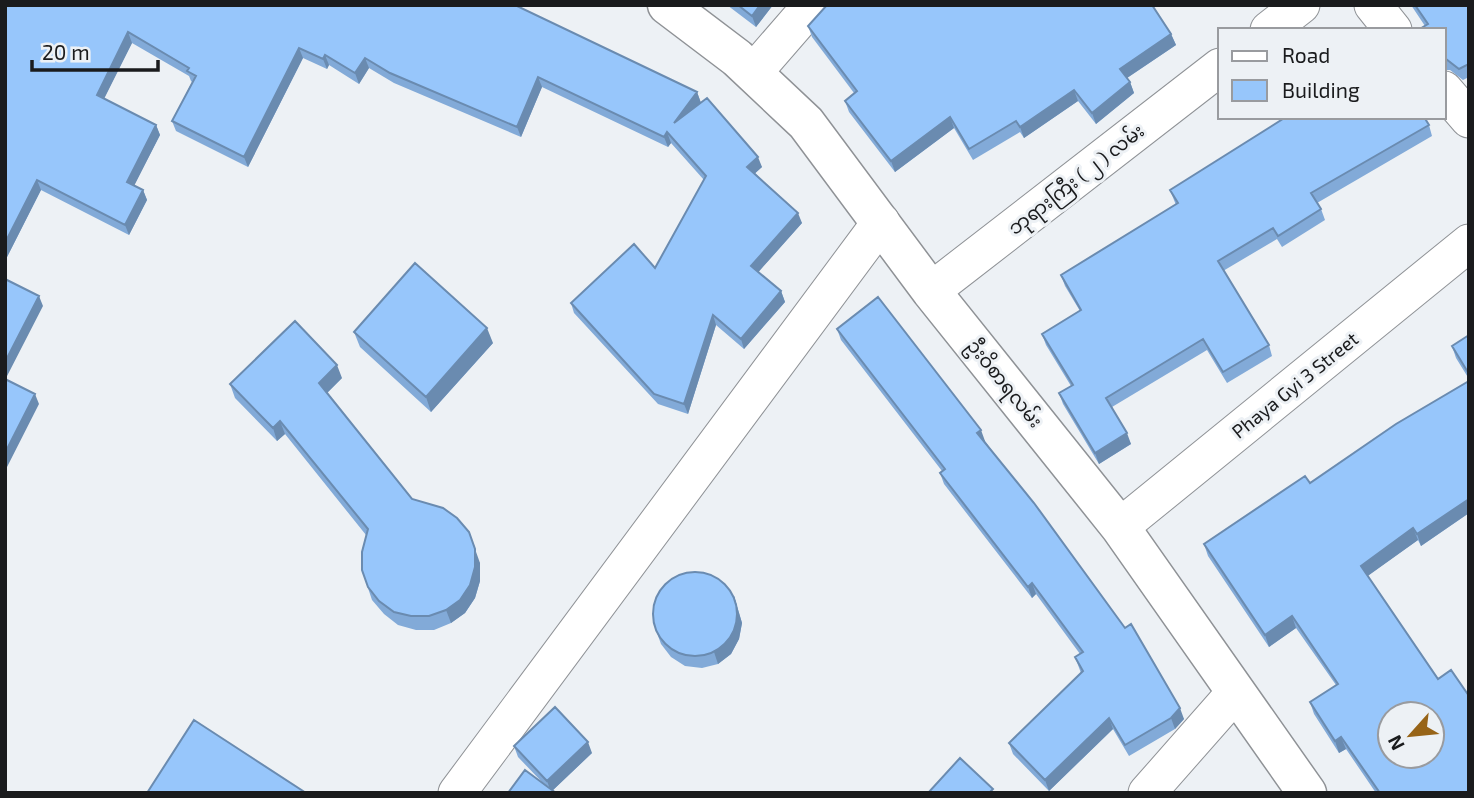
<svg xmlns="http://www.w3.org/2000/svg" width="1474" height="798" font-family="'Exo 2','Noto Sans Myanmar',sans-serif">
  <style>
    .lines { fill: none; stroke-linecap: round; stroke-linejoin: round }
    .minor-casing { stroke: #8f9296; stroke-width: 39 }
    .tertiary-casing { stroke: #8f9296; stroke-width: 41 }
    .minor { stroke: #fff; stroke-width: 37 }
    .tertiary { stroke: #fff; stroke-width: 38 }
    .wall { fill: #82aad8 }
    .shaded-wall { fill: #6a8bb0 }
    .building { fill: #97c6fb; stroke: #6a8bb0; stroke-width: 2; fill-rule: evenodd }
    .labels { text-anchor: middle; stroke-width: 6; stroke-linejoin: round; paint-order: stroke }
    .street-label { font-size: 19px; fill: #1a1b1d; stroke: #edf1f5 }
  </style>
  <rect width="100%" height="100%" fill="#edf1f5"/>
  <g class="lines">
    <!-- minor casing -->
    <g class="minor-casing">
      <path id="minor" d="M1373 5 1393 30
        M1269 30 1301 5
        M753 73 812 5
        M1444 90 1469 119
        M931 291 1220 67
        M1120 527 1469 243
        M457 793 881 222
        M1147 793 1235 693"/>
    </g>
    <!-- tertiary casing -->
    <g class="tertiary-casing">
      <path id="tertiary" d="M667 5 737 58 806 123 931 291 1120 527 1307 793"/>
    </g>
    <!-- minor -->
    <use href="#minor" class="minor"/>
    <!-- tertiary -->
    <use href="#tertiary" class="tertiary"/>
  </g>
  <!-- wall -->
  <path class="wall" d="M5 5 697 92 701 103 762 167 755 173 802 223 758 272 781 291 785 302 744 349 716 325 688 414 658 404 574 313 571 303 655 268 704 180 671 143 668 147 542 87 521 137 394 83 369 68 359 84 329 65 327 69 303 58 248 167 176 131 172 121 192 82 191 81 189 76 132 43 104 98 156 125 160 135 134 185 143 190 147 200 129 235 41 190 5 261Z
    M727 5H773L756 27Z
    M1411 5H1469V77L1463 80 1450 70H1444V30L1425 26Z
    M808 26 1171 34 1176 45 1127 78 1130 82 1134 93 1096 124 1078 101 1024 138 1020 132 973 160 954 128 895 172 849 112 845 101 854 93 812 37Z
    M1429 125 1432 136 1317 203 1321 209 1325 220 1282 247 1277 239 1223 271 1269 345 1272 356 1227 383 1207 350 1112 407 1131 444 1099 464 1063 404 1059 393 1071 386 1046 345 1042 334 1080 311 1065 286 1061 275 1176 205 1170 190Z
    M837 329 985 441 1184 719 1175 729 1129 756 1113 729 1049 791 1013 754 1009 743 1081 673 1075 657 1080 654 1036 594 1032 598 944 484 940 473 942 471 841 340Z
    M354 332 493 343 431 412 360 347Z
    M1469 335V379L1456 358 1452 346Z
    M342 378 327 393 412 499 480 563V581L475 598 465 613 451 623 434 630H416L398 625 384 614 372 600 362 570 366 535 285 434 277 441 235 398 230 384Z
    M1469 381V513L1421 546 1418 540 1367 576 1469 793H1376L1346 749 1339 753 1314 714 1310 702 1336 685 1296 628 1269 647 1208 556 1204 544 1310 483Z
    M734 596 742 623 739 639 731 654 718 664 702 668 685 666 671 657 661 644 657 633Z
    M514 746 592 753 553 790 542 782 518 757Z"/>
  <!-- shaded-wall -->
  <path class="shaded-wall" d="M760 5H773L756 27 752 16Z
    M128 32 132 43 101 105 97 95Z
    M1171 34 1176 45 1124 80 1120 69Z
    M299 48 303 58 248 167 244 157Z
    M325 55 329 65 327 69 323 59Z
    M365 58 369 68 359 84 355 73Z
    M538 77 542 87 521 137 517 127Z
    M1130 82 1134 93 1096 124 1092 113Z
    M1074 90 1078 101 1024 138 1020 127Z
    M697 92 701 103 674 123Z
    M950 117 954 128 895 172 891 161Z
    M156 125 160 135 131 192 127 182Z
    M667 132 671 143 668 147 664 137Z
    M758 157 762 167 751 177 747 167Z
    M37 180 41 190 5 261V243Z
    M143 190 147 200 129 235 125 225Z
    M798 213 802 223 755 276 751 266Z
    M781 291 785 302 744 349 741 339Z
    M39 296 43 306 5 380V362Z
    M713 315 716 325 688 414 684 404Z
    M487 328 493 343 431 412 426 397Z
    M337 365 342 378 324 396 319 383Z
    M35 394 39 404 5 471V453Z
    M280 421 285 434 277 441 273 428Z
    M981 430 985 441 981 444 977 433Z
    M1127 433 1131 444 1099 464 1095 453Z
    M1469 499V513L1421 546 1417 534Z
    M1413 528 1418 540 1365 578 1361 566Z
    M475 549 480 563V581L475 598 465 613 451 623 446 610Z
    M1032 583 1036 594 1032 598 1028 587Z
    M734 596 742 623 739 639 731 654 718 664 714 652Z
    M1292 616 1296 628 1269 647 1265 635Z
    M1180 708 1184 719 1175 729 1171 718Z
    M1109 718 1113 729 1049 791 1045 780Z
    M1341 737 1346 749 1339 753 1335 741Z
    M588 742 592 753 551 792 547 781Z"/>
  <!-- building -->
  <path class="building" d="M5 5H515L697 92 674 123 707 98 758 157 747 167 798 213 751 266 781 291 741 339 713 315 684 404 654 394 571 303 634 244 655 268 706 176 667 132 664 137 538 77 517 127 390 73 365 58 355 73 325 55 323 59 299 48 244 157 172 121 196 76 187 71 189 68 128 32 97 95 156 125 127 182 143 190 125 225 37 180 5 243Z
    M738 5H760L752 16Z
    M827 5H1152L1171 34 1120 69 1130 82 1092 113 1074 90 1020 127 1016 121 969 149 950 117 891 161 845 101 857 91 808 26Z
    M1415 5H1469V64L1459 69 1446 59H1444V30H1418L1428 24Z
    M1286 117H1424L1429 125 1311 193 1321 209 1278 236 1273 228 1218 261 1269 345 1223 372 1203 339 1106 398 1127 433 1095 453 1059 393 1073 385 1042 334 1081 310 1061 275 1178 203 1170 190Z
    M415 263 487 328 426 397 354 332Z
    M5 279 39 296 5 362Z
    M878 297 981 430 977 433 1034 503 1125 628 1131 624 1180 708 1171 718 1125 745 1109 718 1045 780 1009 743 1083 671 1075 657 1083 652 1032 583 1028 587 940 473 945 469 837 329Z
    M295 321 337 365 319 383 412 499 443 508 457 518 469 532 475 549V567L470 585 460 600 446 610 429 616H411L394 612 379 601 368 587 362 570V552L368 529 280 421 273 428 230 384Z
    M1469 335V374L1452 346Z
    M5 379 35 394 5 453Z
    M1469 381V499L1417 534 1413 528 1361 566 1438 679 1451 670 1469 696V793H1380L1341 737 1335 741 1310 702 1338 684 1292 616 1265 635 1204 544 1305 476 1310 483 1396 424ZM1390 714H1432V756H1390Z
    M653 614a42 42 0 1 1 84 0a42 42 0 1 1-84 0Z
    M555 707 588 742 547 781 514 746Z
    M194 720 306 793H147Z
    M960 758 993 789 989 793H928Z
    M525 770 556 793H508Z"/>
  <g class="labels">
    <!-- street labels -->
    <g class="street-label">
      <text transform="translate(1076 179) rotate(-38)" y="7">ဘုရားကြီး ( ၂ ) လမ်း</text>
      <text transform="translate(1005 383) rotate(51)" y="7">ဦးဝိစာရလမ်း</text>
      <text transform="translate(1295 385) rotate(-39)" y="7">Phaya Gyi 3 Street</text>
    </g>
  </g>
  <!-- border -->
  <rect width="1474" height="798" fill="none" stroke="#1a1b1d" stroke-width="14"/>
  <!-- legend -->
  <rect x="1218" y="28" width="228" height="91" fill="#edf1f5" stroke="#999b9f" stroke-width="2"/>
  <rect x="1232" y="51" width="35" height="10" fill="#ffffff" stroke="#999b9f" stroke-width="2"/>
  <text x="1282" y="63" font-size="21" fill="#1a1b1d">Road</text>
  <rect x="1232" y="80" width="35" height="21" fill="#97c6fb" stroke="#999b9f" stroke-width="2"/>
  <text x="1282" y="98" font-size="21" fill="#1a1b1d">Building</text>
  <!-- north arrow -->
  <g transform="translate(1411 735) rotate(243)"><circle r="33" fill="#edf1f5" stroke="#999b9f" stroke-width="2"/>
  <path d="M0-5L12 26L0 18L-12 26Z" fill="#976418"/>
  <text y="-10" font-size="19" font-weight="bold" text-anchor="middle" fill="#1a1b1d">N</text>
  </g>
  <!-- scale -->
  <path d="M32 60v10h126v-10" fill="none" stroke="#1a1b1d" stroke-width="3.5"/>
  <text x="42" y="60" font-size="21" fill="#1a1b1d" stroke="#edf1f5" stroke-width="5" paint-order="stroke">20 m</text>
</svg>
